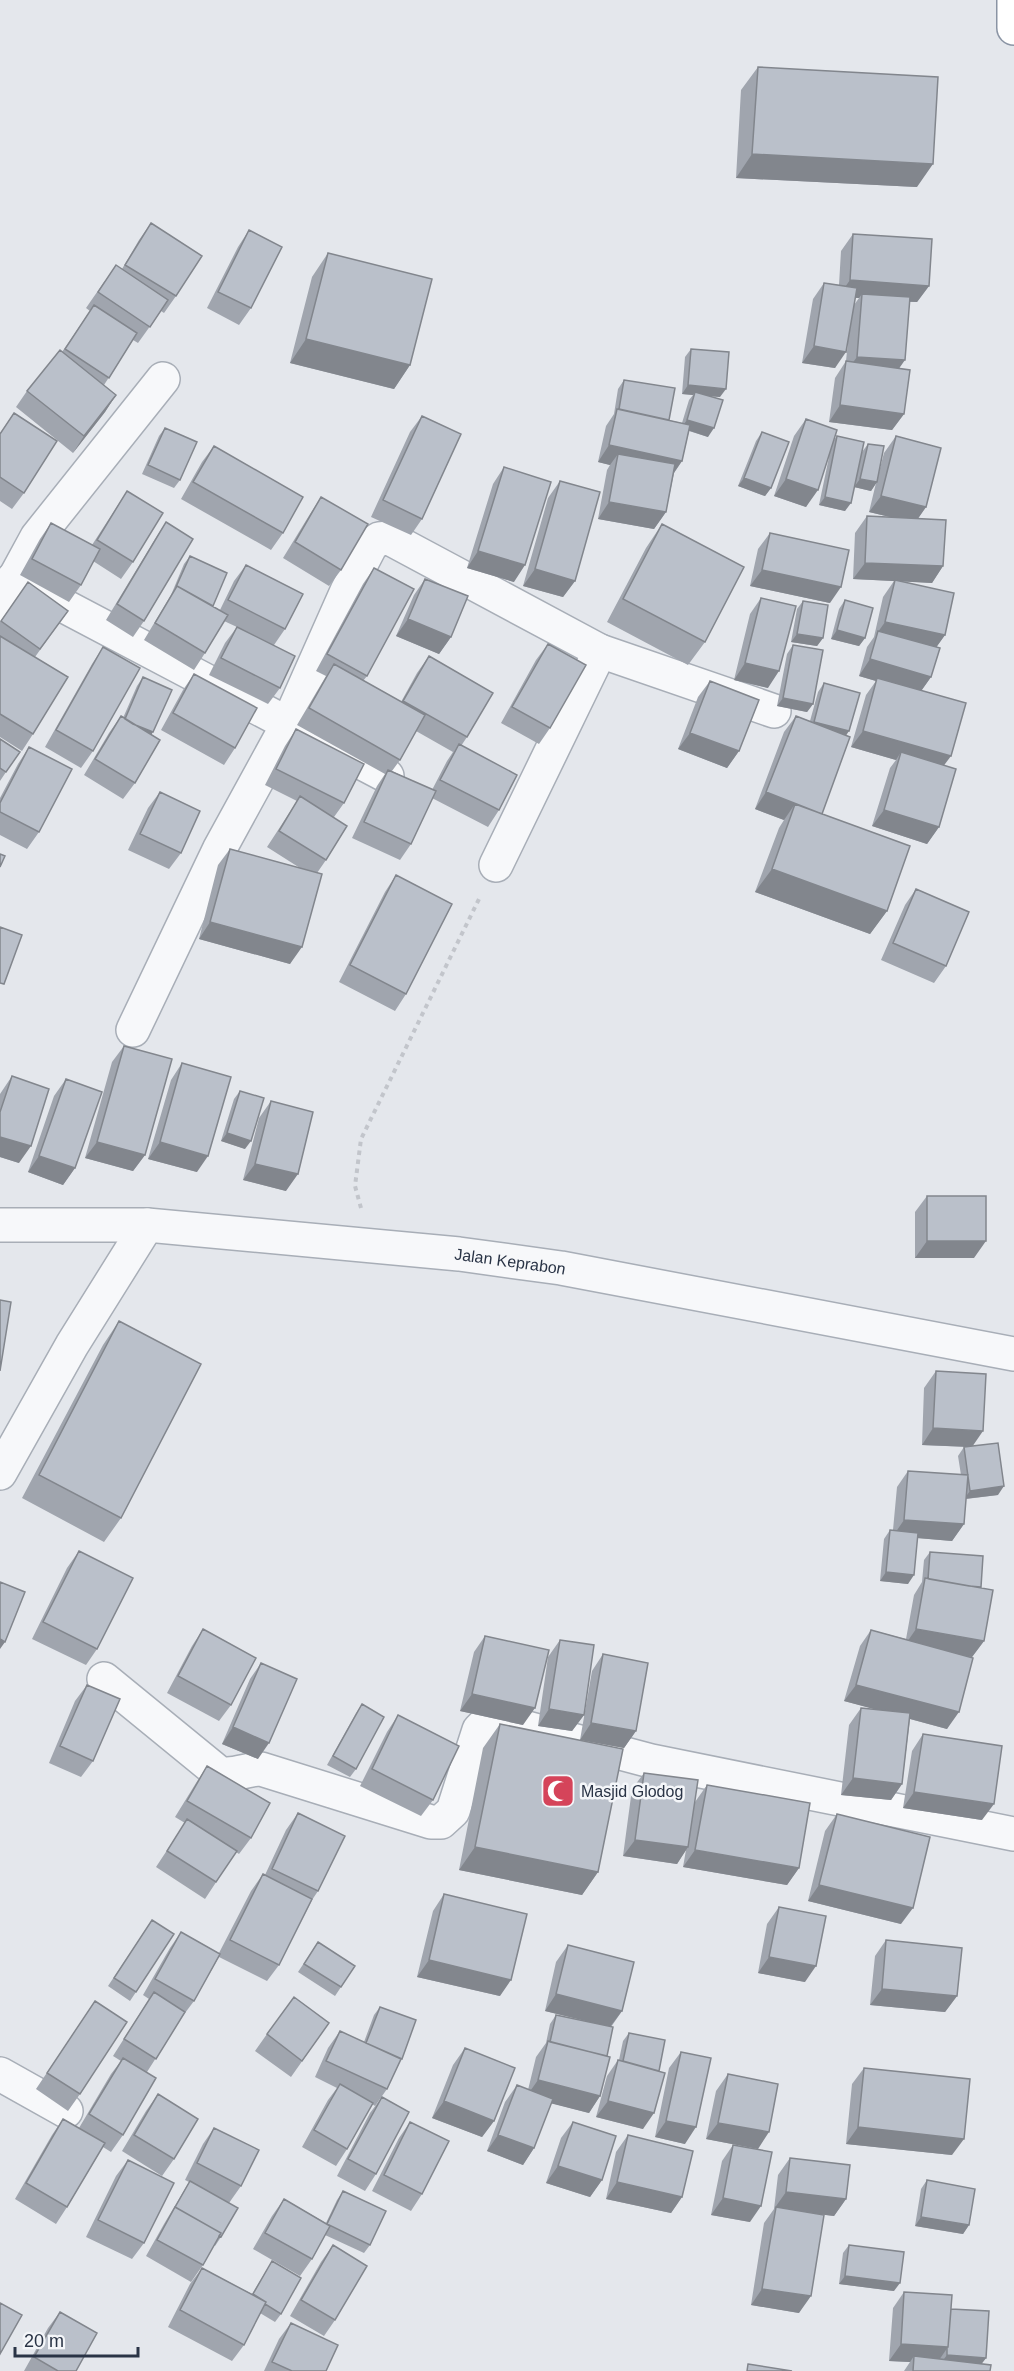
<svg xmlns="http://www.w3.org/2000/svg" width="1014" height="2371" font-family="Helvetica,sans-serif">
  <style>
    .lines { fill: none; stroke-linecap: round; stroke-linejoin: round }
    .minor-casing { stroke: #a8aeb7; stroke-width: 36 }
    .highway-casing { stroke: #8a94a4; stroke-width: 36 }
    .path { stroke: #c2c5cb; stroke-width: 4; stroke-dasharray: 4.5 4.5; stroke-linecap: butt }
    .minor { stroke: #f7f8fa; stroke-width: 33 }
    .highway { stroke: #fff; stroke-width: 33 }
    .wall { fill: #a0a5ae; fill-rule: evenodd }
    .shaded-wall { fill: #82868d }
    .building { fill: #bac0ca; stroke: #82868d; stroke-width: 1.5 }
    .labels { text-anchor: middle; stroke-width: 5; stroke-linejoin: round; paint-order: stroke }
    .street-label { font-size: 16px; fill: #2a3446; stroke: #f4f6f9 }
    .poi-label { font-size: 16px; fill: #2a3446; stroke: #f4f6f9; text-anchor: start }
  </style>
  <rect width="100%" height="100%" fill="#e4e7ec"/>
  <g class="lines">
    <!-- minor casing -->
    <g class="minor-casing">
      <g id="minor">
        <path d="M13 579 387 776"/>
        <path d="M0 605 37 537 163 379"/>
        <path d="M496 865 600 651"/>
        <path d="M133 1030 219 850 288 724 347 591 371 545 379 539 389 538 600 651 774 711"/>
        <path id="s1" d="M0 1225H147L459 1254 561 1268 1014 1354"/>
        <path d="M0 1473 72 1345 147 1225"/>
        <path d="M104 1679 219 1773C233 1777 246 1769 261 1769L431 1822H441L453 1811 479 1730 485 1724 504 1722 651 1761 1014 1834"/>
        <path d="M0 2074 66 2111"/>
      </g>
    </g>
    <!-- highway casing -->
    <g class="highway-casing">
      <path id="highway" d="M1014 0V28"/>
    </g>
    <!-- path -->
    <path class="path" d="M361 1208 355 1186 361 1139 480 897"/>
    <!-- minor -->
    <use href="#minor" class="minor"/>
    <!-- highway -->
    <use href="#highway" class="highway"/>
  </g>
  <!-- wall -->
  <path class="wall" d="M758 67 917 187 736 178 741 90Z
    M151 223 176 296 164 313 161 311 138 343 133 340 104 385 116 395 105 412 73 453 16 407 27 391 62 352 90 311 86 308 104 282 122 269 139 240Z
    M249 230 251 308 239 325 207 308 238 247Z
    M853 234 929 286 917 302H910L899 369 904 414 892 430 829 422 835 378 846 361 848 342 835 368 802 363 813 299 824 283 839 285 841 251ZM855 298H859L854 305Z
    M328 253 410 365 394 389 290 363 312 277Z
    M691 349 720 397 711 396 708 437 689 431 682 461 674 473 666 512 654 529 598 519 607 470 610 465 598 462 606 426 614 414 618 389 624 380 669 420 682 423 689 400 693 395 682 394 685 357Z
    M14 413 24 493 12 509 0 501V433Z
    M422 416V519L411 535 371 517 410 432Z
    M806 419 834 440 837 436 862 452 868 444 878 476 884 453 896 436 926 507 918 518 943 566 932 583 900 581 945 635 936 647 931 677 921 691 944 765 939 827 927 844 872 826 890 768 896 760 851 747 866 695 876 681 859 676 867 647 874 637 883 597 894 581 853 579 855 533 867 516 890 517 869 512 876 483 871 491 854 487 845 511 819 505 829 457 806 507 774 496 794 436Z
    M165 428 180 480 174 488 142 474 159 436Z
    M762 432 771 488 765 496 738 486 756 441Z
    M214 446 283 533 271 550 181 499 202 462Z
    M504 467 514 582 467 568 493 484Z
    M560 481 575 581 563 597 523 586 548 498Z
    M127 491 133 562 121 579 93 561 81 585 69 602 20 575 40 539 51 523 92 545Z
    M321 497 341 570 329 586 283 558 310 514Z
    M166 522 144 621 133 637 106 620 155 539Z
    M662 524 705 642 688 665 607 622 646 548Z
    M770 533 830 603 750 586 758 549Z
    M190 556 213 606 220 610 234 581 246 565 285 629 274 645 280 688 268 704 209 675 225 643 237 627 224 621 205 653 194 670 144 640 171 595 184 564Z
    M374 568 367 676 363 681 401 702 417 673 429 656 467 737 461 746 499 810 488 827 432 798 411 844 400 860 352 838 377 786 385 774 297 725 326 676 316 671 363 584ZM416 731 453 752 447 761 432 790 392 771 400 760Z
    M425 579 451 637 439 654 396 636 414 595Z
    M28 582 68 611 35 657 33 734 22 751 0 737V622Z
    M761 598 768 688 734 680 750 614Z
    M845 600 865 638 859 646 831 639 839 609Z
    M803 601 823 638 817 646 791 642 797 609Z
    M548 644 550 728 539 744 501 723 536 660Z
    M793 645 813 704 807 712 777 706 787 654Z
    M103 647 93 751 81 768 45 747 92 664Z
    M194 674 235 748 224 765 161 730 183 690Z
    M143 677 152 735 135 783 123 799 84 775 109 733 121 716 123 718 137 686Z
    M710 681 739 751 727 768 678 749 698 697Z
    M824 683 846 735 821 814 887 911 870 934 755 892 779 828 784 820 755 809 784 732 796 716 810 721 818 692Z
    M296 729 344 803 334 817 326 860 317 873 290 964 199 939 218 865 230 849 300 868 267 847 297 801 265 785 285 746Z
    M0 739 6 772 0 781Z
    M29 747 39 832 27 849 0 835V798L18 764Z
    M160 792 181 853 169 869 128 850 148 808Z
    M396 875 406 994 395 1011 339 982 385 892Z
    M916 889 946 966 934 983 881 960 905 905Z
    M124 1046 145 1155 133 1171 85 1158 112 1062Z
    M182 1063 197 1172 148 1159 171 1080Z
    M12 1076 19 1163 0 1157V1094Z
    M66 1079 75 1168 63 1185 28 1172 54 1096Z
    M240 1091 245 1149 221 1141 234 1099Z
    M271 1101 286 1191 243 1180 259 1118Z
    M927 1196 974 1258H915V1212Z
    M119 1321 121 1518 104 1542 22 1498 103 1345Z
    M936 1371 972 1446 998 1495 966 1499 964 1524 952 1541 918 1538 908 1584 880 1581 884 1539 890 1530H893L897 1487 908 1471 961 1475 958 1456 964 1447H968L922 1445 924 1388Z
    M79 1551 97 1649 86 1665 32 1639 67 1568Z
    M930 1552 980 1588 984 1641 972 1657 947 1729 910 1719 902 1784 891 1800 841 1795 849 1725 861 1708 879 1710 844 1701 860 1646 871 1630 906 1639 914 1595 922 1582 924 1560Z
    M203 1629 231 1705 219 1721 167 1693 192 1646Z
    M485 1636 523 1725 460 1711 474 1652Z
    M560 1640 584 1715 572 1731 538 1726 548 1657Z
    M603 1654 636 1731 624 1748 580 1740 592 1671Z
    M261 1663 258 1759 222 1744 250 1679Z
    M87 1685 93 1761 81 1777 49 1763 75 1701Z
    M362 1704 356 1769 350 1777 327 1765 356 1713Z
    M398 1715 433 1800 421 1816 360 1786 387 1732Z
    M500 1724 598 1872 582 1895 459 1870 483 1748Z
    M923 1734 982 1820 903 1808 912 1751Z
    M207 1766 251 1838 239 1854 236 1852 205 1899 156 1867 185 1823 175 1817 196 1783Z
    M644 1773 695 1802 707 1785 799 1868 787 1885 683 1867 686 1850 677 1864 623 1856 632 1789Z
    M298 1813 318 1891 312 1900 279 1965 267 1981 219 1957 194 2001 182 2017 147 2072 123 2135 111 2152 103 2147 67 2207 56 2224 15 2199 52 2135 63 2119 79 2128 111 2074 121 2061 113 2056 149 1999 143 1995 170 1948 181 1932 219 1953 251 1891 263 1874 265 1875 286 1830Z
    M837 1814 901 1924 808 1901 825 1831Z
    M444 1894 500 1996 417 1977 433 1911Z
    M779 1907 805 1982 758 1973 767 1924Z
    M152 1920 136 1992 130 2001 108 1986Z
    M886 1940 957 1996 945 2012 870 2005 875 1956Z
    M318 1942 341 1987 335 1996 298 1972Z
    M568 1945 622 2011 611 2027 600 2096 589 2113 551 2103 534 2148 523 2165 487 2151 505 2102 517 2085 528 2090 536 2057 546 2043 550 2024 556 2015 590 2022 545 2011 556 1962Z
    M95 2001 80 2094 68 2111 36 2089Z
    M380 2007 399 2064 387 2089 375 2106 372 2104 347 2149 336 2166 302 2147 328 2100 337 2088 315 2077 328 2048 340 2031 364 2042 374 2015Z
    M329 2023 291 2077 255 2051 267 2034Z
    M629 2033 659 2071 643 2129 596 2117 607 2076 618 2060H619L623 2041Z
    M465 2048 494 2121 482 2137 432 2118 453 2065Z
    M681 2052 685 2144 655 2137 669 2068Z
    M864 2068 952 2155 846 2144 852 2084Z
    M728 2074 758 2149 706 2139 716 2091Z
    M158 2094 174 2159 162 2176 122 2151 146 2111Z
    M382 2097 376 2174 365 2191 337 2176 370 2113Z
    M410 2122 422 2194 411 2211 372 2191 399 2138Z
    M573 2122 602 2180 590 2197 546 2183 561 2138Z
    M214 2128 241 2186 229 2203 216 2196 221 2237 215 2246 214 2245 203 2265 191 2282 146 2256 164 2224 189 2182 185 2180 203 2144Z
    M628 2135 682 2197 671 2213 606 2199 616 2152Z
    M733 2145 750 2222 711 2215 722 2161Z
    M790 2158 846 2199 834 2216 812 2213 799 2313 751 2305 764 2223 774 2209 778 2175Z
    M128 2160 144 2243 132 2259 86 2237 116 2176Z
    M927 2180 969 2225 963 2234 915 2226 921 2189Z
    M343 2191 370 2245 364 2253 325 2235 312 2259 300 2276 253 2249 272 2216 284 2199 326 2223 337 2200Z
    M333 2245 335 2320 324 2336 290 2316 321 2262Z
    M849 2245 894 2291 839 2284 843 2253Z
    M272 2261 281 2314 275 2322 260 2313 244 2345 232 2361 168 2327 190 2284 202 2268 252 2294Z
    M904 2292 951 2309 986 2358 981 2364 990 2371H904L910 2362 889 2361 893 2308Z
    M60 2312 76 2371H24L48 2328Z
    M291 2323 326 2371H264L279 2339Z"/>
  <!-- shaded-wall -->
  <path class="shaded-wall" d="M752 154 933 164 917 187 736 178Z
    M850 280 929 286 917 302 862 299V294L859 298 838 297Z
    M306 339 410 365 394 389 290 363Z
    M814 346 846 352 835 368 802 363Z
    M857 357 905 360 893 377 845 373Z
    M688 385 726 389 720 397 694 395 695 392 693 395 682 394Z
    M116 395 105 412 73 453 84 436Z
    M840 405 904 414 892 430 829 422Z
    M687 420 714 428 708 437 681 428Z
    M609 445 682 461 671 477 618 454 610 465 598 462Z
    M744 478 771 488 765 496 738 486Z
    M786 479 818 490 806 507 774 496Z
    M860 479 877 482 871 491 854 487Z
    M881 496 926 507 915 523 869 512Z
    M825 497 851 503 845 511 819 505Z
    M609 502 666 512 654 529 598 519Z
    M478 551 525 565 514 582 467 568Z
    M865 563 943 566 932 583 853 579Z
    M535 569 575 581 563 597 523 586Z
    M762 570 841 587 830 603 750 586Z
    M408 619 451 637 439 654 396 636Z
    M885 622 945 635 933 652 878 632Z
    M837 630 865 638 859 646 831 639Z
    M797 634 823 638 817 646 791 642Z
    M870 659 931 677 919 694 877 678 876 681 859 676Z
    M745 663 779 671 768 688 734 680Z
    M783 698 813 704 807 712 777 706Z
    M125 720 153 732 147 741Z
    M814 722 849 731 843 740 808 730Z
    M863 731 951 756 939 772 901 752 896 760 851 747Z
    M690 733 739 751 727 768 678 749Z
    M766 792 822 814 795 804 784 820 755 809Z
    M884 810 939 827 927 844 872 826Z
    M772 869 887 911 870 934 755 892Z
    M210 922 302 947 290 964 199 939Z
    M227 1133 251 1141 245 1149 221 1141Z
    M0 1137 31 1146 19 1163 0 1157Z
    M97 1142 145 1155 133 1171 85 1158Z
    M160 1142 208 1156 197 1172 148 1159Z
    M39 1156 75 1168 63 1185 28 1172Z
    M255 1164 298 1174 286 1191 243 1180Z
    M927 1241H986L974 1258H915Z
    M933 1428 983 1431 972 1447 922 1445Z
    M1004 1486 998 1495 964 1499 970 1491Z
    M904 1520 964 1524 952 1541 893 1536Z
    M886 1572 914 1575 908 1584 880 1581Z
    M916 1629 984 1641 972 1657 905 1645Z
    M0 1639 5 1642 0 1649Z
    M856 1685 959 1712 947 1729 844 1701Z
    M472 1694 535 1708 523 1725 460 1711Z
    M549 1709 584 1715 572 1731 538 1726Z
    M591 1723 636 1731 624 1748 580 1740Z
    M233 1727 269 1743 258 1759 222 1744Z
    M853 1778 902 1784 891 1800 841 1795Z
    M914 1792 994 1804 982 1820 903 1808Z
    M635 1840 688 1847 677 1864 623 1856Z
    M475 1847 598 1872 582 1895 459 1870Z
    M695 1850 799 1868 787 1885 683 1867Z
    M819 1885 913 1908 901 1924 808 1901Z
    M769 1957 816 1966 805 1982 758 1973Z
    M429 1960 511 1980 500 1996 417 1977Z
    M882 1989 957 1996 945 2012 870 2005Z
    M556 1994 622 2011 610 2027 545 2011Z
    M538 2080 600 2096 589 2113 526 2097Z
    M444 2101 494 2121 482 2137 432 2118Z
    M608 2101 654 2113 643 2129 596 2117Z
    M666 2121 696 2127 685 2144 655 2137Z
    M718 2123 769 2132 758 2149 706 2139Z
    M858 2127 964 2139 952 2155 846 2144Z
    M498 2135 534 2148 523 2165 487 2151Z
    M558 2166 602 2180 590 2197 546 2183Z
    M617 2182 682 2197 671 2213 606 2199Z
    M786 2192 846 2199 834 2216 775 2209 776 2207 774 2209Z
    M723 2198 761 2206 750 2222 711 2215Z
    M921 2217 969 2225 963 2234 915 2226Z
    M845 2276 900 2283 894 2291 839 2284Z
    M762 2289 811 2296 799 2313 751 2305Z
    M901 2344 948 2347 937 2363 914 2356 910 2362 889 2361Z
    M947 2355 986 2358 980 2366 941 2363Z"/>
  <!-- building -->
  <path class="building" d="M758 67 938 77 933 164 752 154Z
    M151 223 202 256 176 296 125 265Z
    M249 230 282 247 251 308 218 292Z
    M853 234 932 239 929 286 850 280Z
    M328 253 432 279 410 365 306 339Z
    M116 265 168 300 150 327 98 292Z
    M824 283 857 288 846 352 814 346Z
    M862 294 910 297 905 360 857 357Z
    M94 305 137 333 109 378 65 349Z
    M691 349 729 352 726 389 688 385Z
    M60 350 116 395 84 436 27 391Z
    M846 361 910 370 904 414 840 405Z
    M624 380 675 388 669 420 619 409Z
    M695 392 723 400 714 428 687 420Z
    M617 409 690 425 682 461 609 445Z
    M14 413 57 441 24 493 0 477V434Z
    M422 416 461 434 422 519 383 500Z
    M806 419 837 430 818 490 786 479Z
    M165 428 197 442 180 480 148 465Z
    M762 432 789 442 771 488 744 478Z
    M837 436 864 442 851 503 825 497Z
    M896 436 941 448 926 507 881 496Z
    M868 444 884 446 877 482 860 479Z
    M214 446 303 497 283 533 193 482Z
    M618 454 675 464 666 512 609 502Z
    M504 467 551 482 525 565 478 551Z
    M560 481 600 492 575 581 535 569Z
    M127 491 163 513 133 562 97 540Z
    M321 497 368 524 341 570 295 542Z
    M867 516 946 520 943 566 865 563Z
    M166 522 193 539 144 621 117 604Z
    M51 523 100 549 81 585 32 559Z
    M662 524 744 567 705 642 623 599Z
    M770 533 849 550 841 587 762 570Z
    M190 556 227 573 213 606 177 586 176 587Z
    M246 565 303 594 285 629 228 600Z
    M374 568 414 589 367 676 327 654Z
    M425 579 468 596 451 637 408 619Z
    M895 580 954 593 945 635 885 622Z
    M28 582 68 611 40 649 1 621Z
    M177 586 228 615 205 653 155 623Z
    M761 598 796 606 779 671 745 663Z
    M845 600 873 608 865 638 837 630Z
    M803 601 828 605 823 638 797 634Z
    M237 627 295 656 280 688 221 658Z
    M878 631 940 648 931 677 870 659Z
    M0 636 68 677 33 734 0 714Z
    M548 644 586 665 550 728 512 707Z
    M793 645 823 650 813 704 783 698Z
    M103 647 140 668 93 751 56 730Z
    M429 656 493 693 467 737 403 701Z
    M334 664 425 715 400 760 309 708Z
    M194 674 257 708 235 748 173 713Z
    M143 677 172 690 153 732 133 724 125 719Z
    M877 678 966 703 951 756 863 731Z
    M710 681 759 700 739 751 690 733Z
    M824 683 860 693 849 731 814 722Z
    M121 716 160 740 135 783 95 759Z
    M796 716 850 737 822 814 766 792Z
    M296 729 364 764 344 803 276 769Z
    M0 739 20 752 6 772 0 768Z
    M459 744 517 775 499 810 440 780Z
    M29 747 72 769 39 832 0 812V803Z
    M901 752 956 769 939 827 884 810Z
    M388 770 436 791 411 844 364 822Z
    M160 792 200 811 181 853 140 834Z
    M300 796 347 826 326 860 279 831Z
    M795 804 910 846 887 911 772 869Z
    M230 849 322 874 302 947 210 922Z
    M0 854 5 856 0 867Z
    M396 875 452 904 406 994 350 965Z
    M916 889 969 912 946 966 893 943Z
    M0 927 22 935 4 984 0 983Z
    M124 1046 172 1059 145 1155 97 1142Z
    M182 1063 231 1077 208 1156 160 1142Z
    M12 1076 49 1089 31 1146 0 1137V1112Z
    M66 1079 102 1092 75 1168 39 1156Z
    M240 1091 264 1098 251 1141 227 1133Z
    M271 1101 313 1112 298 1174 255 1164Z
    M927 1196H986V1241H927Z
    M0 1300 11 1302 0 1371Z
    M119 1321 201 1364 121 1518 39 1475Z
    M936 1371 986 1374 983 1431 933 1428Z
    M998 1443 1004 1486 970 1491 964 1447Z
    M908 1471 968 1475 964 1524 904 1520Z
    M890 1530 918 1533 914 1575 886 1572Z
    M79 1551 133 1578 97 1649 43 1622Z
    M930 1552 983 1556 981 1587 969 1586 928 1579Z
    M925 1578 993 1590 984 1641 916 1629Z
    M0 1582 25 1592 5 1642 0 1639Z
    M203 1629 256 1658 231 1705 178 1676Z
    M871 1630 973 1658 959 1712 856 1685Z
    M485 1636 549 1650 535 1708 472 1694Z
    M560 1640 594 1645 584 1715 549 1709Z
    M603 1654 648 1663 636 1731 591 1723Z
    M261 1663 297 1679 269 1743 233 1727Z
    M87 1685 120 1699 93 1761 60 1746Z
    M362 1704 384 1717 356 1769 333 1756Z
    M861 1708 910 1713 902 1784 853 1778Z
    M398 1715 459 1746 433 1800 372 1769Z
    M500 1724 623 1749 598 1872 475 1847Z
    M923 1734 1002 1746 994 1804 914 1792Z
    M207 1766 270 1803 251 1838 187 1801Z
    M644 1773 698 1780 688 1847 635 1840Z
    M707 1785 810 1803 799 1868 695 1850Z
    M298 1813 345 1836 318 1891 272 1869Z
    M837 1814 930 1837 913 1908 819 1885Z
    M187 1819 237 1851 216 1882 167 1851Z
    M263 1874 312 1899 279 1965 230 1940Z
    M444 1894 527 1914 511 1980 429 1960Z
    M779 1907 826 1916 816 1966 769 1957Z
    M152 1920 174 1934 136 1992 114 1978Z
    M181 1932 220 1954 194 2001 155 1979Z
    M886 1940 962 1948 957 1996 882 1989Z
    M318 1942 355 1966 341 1987 304 1964Z
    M568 1945 634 1962 622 2011 556 1994Z
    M154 1992 185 2012 156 2059 124 2039Z
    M294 1997 329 2023 302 2061 267 2034Z
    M95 2001 127 2022 80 2094 47 2073Z
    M380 2007 416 2020 402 2059 366 2043Z
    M556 2015 613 2027 607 2056 550 2042Z
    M340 2031 401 2059 387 2089 326 2061Z
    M629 2033 665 2040 659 2071 623 2061Z
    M548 2041 610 2057 600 2096 538 2080Z
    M465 2048 515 2068 494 2121 444 2101Z
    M681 2052 711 2058 696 2127 666 2121Z
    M123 2058 156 2078 123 2135 89 2114Z
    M618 2060 665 2073 654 2113 608 2101Z
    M864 2068 970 2079 964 2139 858 2127Z
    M728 2074 778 2084 769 2132 718 2123Z
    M340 2084 373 2103 347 2149 314 2130Z
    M517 2085 553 2099 534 2148 498 2135Z
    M158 2094 198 2119 174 2159 134 2135Z
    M382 2097 409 2112 376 2174 348 2159Z
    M63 2119 105 2143 67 2207 26 2183Z
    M410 2122 449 2141 422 2194 384 2175Z
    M573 2122 616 2136 602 2180 558 2166Z
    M214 2128 259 2150 241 2186 197 2163Z
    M628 2135 693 2151 682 2197 617 2182Z
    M733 2145 772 2152 761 2206 723 2198Z
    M790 2158 850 2165 846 2199 786 2192Z
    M128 2160 174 2183 144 2243 98 2220Z
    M927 2180 975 2189 969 2225 921 2217Z
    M190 2181 238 2208 221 2237 219 2236 221 2233 175 2207 174 2209Z
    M343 2191 386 2211 370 2245 327 2224Z
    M284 2199 330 2226 312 2259 265 2233Z
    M175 2207 221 2233 203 2265 157 2240Z
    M776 2207 824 2215 811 2296 762 2289Z
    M333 2245 367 2266 335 2320 301 2300Z
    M849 2245 904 2252 900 2283 845 2276Z
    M272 2261 301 2278 281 2314 265 2304 266 2302 253 2294Z
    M202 2268 266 2302 244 2345 180 2310Z
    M904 2292 952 2295 948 2347 901 2344Z
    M0 2303 22 2315 0 2354Z
    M951 2309 989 2311 986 2358 947 2355V2348L948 2347Z
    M60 2312 97 2333 76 2371H58L34 2357Z
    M291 2323 338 2345 326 2371H292L272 2362Z
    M914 2356 991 2365 990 2371H913Z
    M748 2364 792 2371H747Z"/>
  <!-- icons -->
  <defs>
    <g id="mosque-square" transform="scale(1.725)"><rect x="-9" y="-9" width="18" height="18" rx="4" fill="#d5445a" stroke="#f4f6f9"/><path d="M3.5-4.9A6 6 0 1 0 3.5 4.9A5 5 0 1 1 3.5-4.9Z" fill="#fff"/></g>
  </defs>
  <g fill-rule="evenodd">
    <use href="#mosque-square" x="558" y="1791"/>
  </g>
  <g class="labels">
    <!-- street labels -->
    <g class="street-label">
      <text dy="6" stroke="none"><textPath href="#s1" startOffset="512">Jalan Keprabon</textPath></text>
    </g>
    <!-- poi labels -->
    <g class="poi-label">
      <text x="581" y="1797">Masjid Glodog</text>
    </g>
  </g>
  <!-- scale -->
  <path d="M15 2347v9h123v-9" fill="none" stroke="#2a3446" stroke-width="3"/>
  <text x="24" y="2347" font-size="18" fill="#2a3446" stroke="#f4f6f9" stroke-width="4.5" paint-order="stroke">20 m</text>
</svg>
